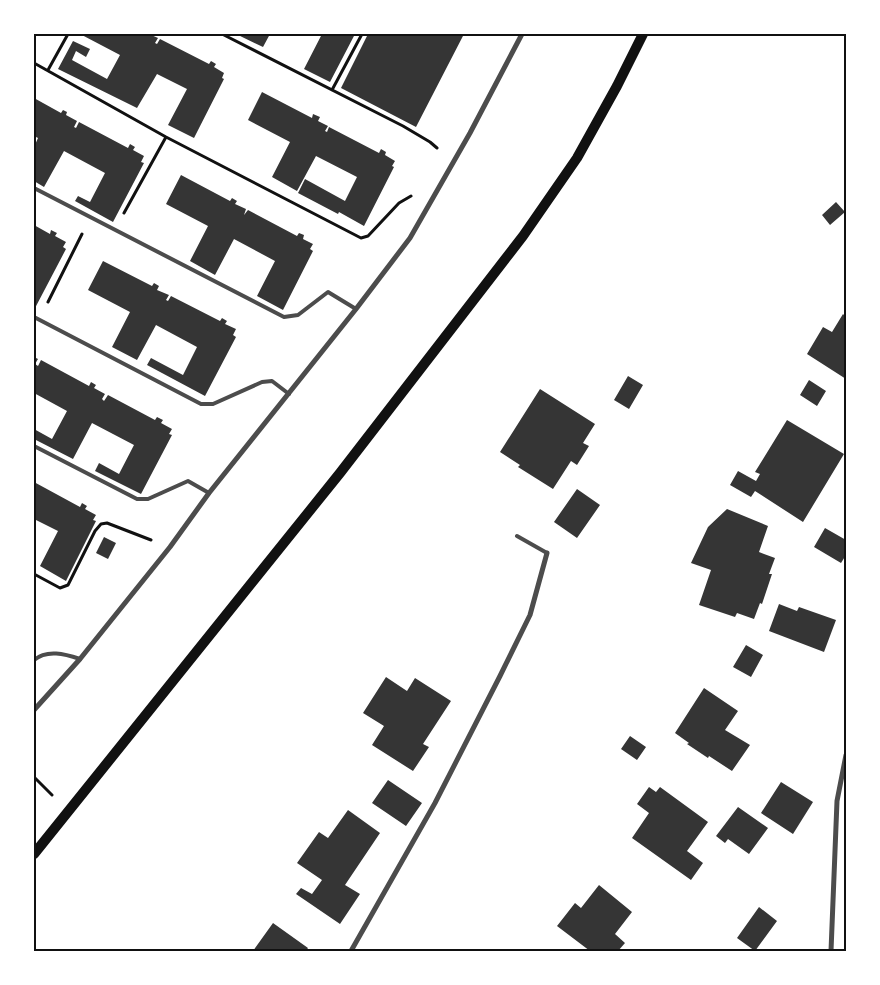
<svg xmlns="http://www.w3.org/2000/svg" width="880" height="985" font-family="Montserrat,sans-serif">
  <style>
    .building { fill: #353535 }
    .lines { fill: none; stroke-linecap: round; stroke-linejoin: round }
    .path { stroke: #111; stroke-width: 3 }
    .service { stroke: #4c4c4c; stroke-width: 4 }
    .minor { stroke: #4c4c4c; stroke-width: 5 }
    .secondary { stroke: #111; stroke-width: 10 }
    .neatline { fill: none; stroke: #111; stroke-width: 2 }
  </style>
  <rect width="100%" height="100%" fill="#fff"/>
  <!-- building -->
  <path class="building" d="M80 34H149L158 38 155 43 157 44 160 39 209 64 211 61 216 64 214 67 224 73 222 78 224 79 194 138 168 125 187 89 157 74 137 108 58 69 73 41 90 49 86 57 76 51 72 60 107 79 120 55Z
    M236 34H270L263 47Z
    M322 34H355L330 82 304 69Z
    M368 34H464L416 127 341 88Z
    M262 92 312 118 313 114 320 117 318 121 328 126 325 131 327 132 329 127 379 153 381 149 386 152 385 155 395 161 392 166 394 167 364 226 339 212 338 214 298 193 305 179 345 201 357 177 316 156 297 191 272 177 290 142 248 120Z
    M34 98 61 113 63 110 67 112 66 115 77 121 74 127 76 128 79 122 128 148 130 144 135 147 133 150 144 156 141 162 144 163 113 222 75 201 78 196 90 202 105 173 64 151 44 187 34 181V147L38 138 34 136Z
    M181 175 230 201 232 198 237 201 235 204 246 209 244 215 248 210 297 236 299 233 304 235 303 239 313 244 310 249 313 251 283 310 257 296 275 261 234 239 215 275 190 261 208 226 166 204Z
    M836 202 845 212 830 225 822 215Z
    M34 225 50 234 51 230 57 233 55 236 66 242 63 247 66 249 34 310Z
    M103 261 152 286 154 283 159 286 157 290 169 295 166 300 168 301 171 296 220 321 222 318 227 321 225 324 236 329 233 335 236 337 205 396 147 365 151 358 183 375 197 347 156 325 137 360 112 347 130 312 88 290Z
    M843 314 846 317V379L807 354 823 327 832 332Z
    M34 357 38 359 35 364 38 366 41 360 89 386 91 382 96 385 94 388 105 394 102 399 104 401 108 395 155 420 157 417 163 420 161 423 172 429 169 434 172 435 141 494 95 471 99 463 119 474 134 445 92 423 73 459 34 439V429L52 439 67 411 34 393Z
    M628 376 643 385 629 409 614 400Z
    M809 380 826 391 817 406 800 395Z
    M540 389 595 424 583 443 589 446 577 465 571 461 553 489 518 467 520 465 500 452Z
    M787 420 844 454 803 522 755 491 751 497 730 485 738 471 756 481 760 474 755 472Z
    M34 482 80 507 82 503 87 506 85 509 96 515 93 520 96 521 66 581 40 566 58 531 34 519Z
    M577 489 600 505 577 538 554 522Z
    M727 509 768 526 759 552 775 558 769 574H772L762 604 760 603 754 619 737 613 735 617 699 605 711 570 691 563 708 527Z
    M825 528 846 540V555L841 563 814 547Z
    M104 537 116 543 108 559 96 553Z
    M779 604 797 611 799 607 836 620 824 652 769 631Z
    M746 645 763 655 751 677 733 667Z
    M386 677 407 691 415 678 451 701 423 744 429 747 413 771 372 745 384 726 363 713Z
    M704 688 738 711 725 730 750 745 732 771 709 756 708 758 687 744 689 743 675 733Z
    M630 736 646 747 637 760 621 749Z
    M388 780 422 803 406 826 372 803Z
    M781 782 813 802 793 834 761 813Z
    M649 787 656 792 660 787 708 822 687 851 703 863 691 880 632 838 649 813 637 804Z
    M738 807 768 828 749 854 728 839 725 843 716 836Z
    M348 810 380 833 345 885 360 894 340 924 296 894 301 888 312 894 322 880 297 863 319 832 328 838Z
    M599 885 632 912 615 934 625 943 618 951H590L557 926 575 903 581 908Z
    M759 907 777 921 755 951 737 938Z
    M273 923 308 948 306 951H253Z"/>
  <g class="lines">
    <!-- path -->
    <path class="path" d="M222 34 403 126 430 142 437 148
      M34 63 166 137 361 238 368 236 399 203 411 196
      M48 70 68 34
      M332 90 362 34
      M124 213 166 137
      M48 302 82 234
      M34 574 60 588 68 585 95 531 101 524 107 523 151 540
      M34 777 52 795"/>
    <!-- service -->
    <path class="service" d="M34 188 284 317 298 315 328 292 356 309
      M34 317 201 404H213L262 382 272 381 289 394
      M34 446 137 499H148L188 481 209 493
      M517 536 547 553
      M34 660C47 649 65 654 80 659"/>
    <!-- minor -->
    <path class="minor" d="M34 710 80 659 170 547 209 493 356 309 410 238 470 133 522 34
      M351 951 435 803 500 676 530 615 547 553
      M831 951 837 801 846 755"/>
    <!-- secondary -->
    <path class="secondary" d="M34 854 340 473 523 236 577 158 617 86 643 34"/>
  </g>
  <!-- border -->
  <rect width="880" height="985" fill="none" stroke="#ffffff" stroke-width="70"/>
  <rect x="35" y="35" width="810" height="915" class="neatline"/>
</svg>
